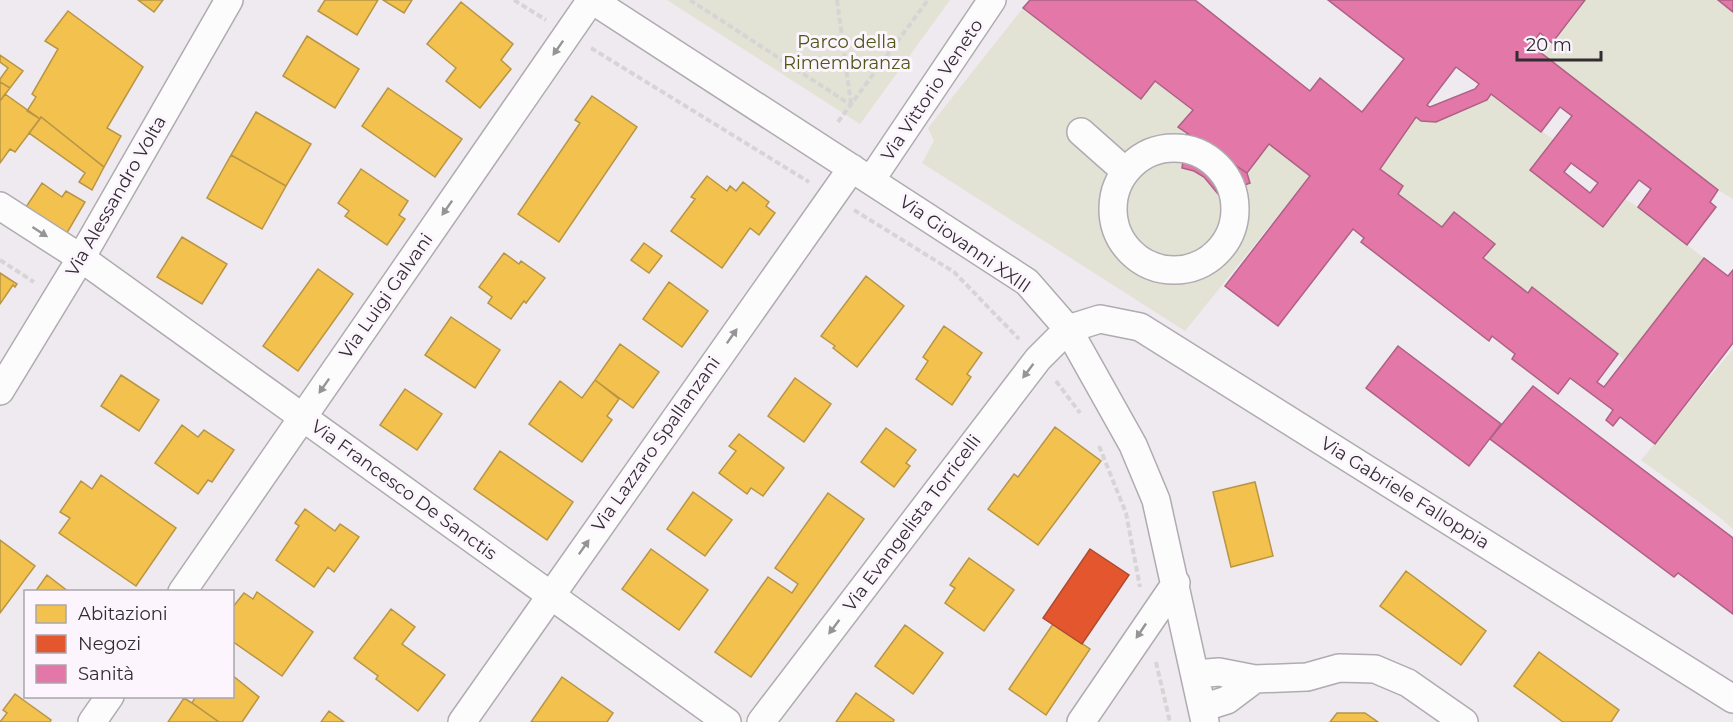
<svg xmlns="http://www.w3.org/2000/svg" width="1733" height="722" font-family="Montserrat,sans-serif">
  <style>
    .green { fill: #e2e2d5 }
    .homes { fill: #f2c14e; stroke: #b89545; stroke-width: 1.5 }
    .shops { fill: #e4572e; stroke: #ae4a2f; stroke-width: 1.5 }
    .health { fill: #e377a8; stroke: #ae6184; stroke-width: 1.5; fill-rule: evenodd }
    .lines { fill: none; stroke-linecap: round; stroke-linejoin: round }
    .minor-casing { stroke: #b0abb0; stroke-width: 30 }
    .path { stroke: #d6d5d6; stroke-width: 4; stroke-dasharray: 6 3; stroke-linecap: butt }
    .minor { stroke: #fdfcfd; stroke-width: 27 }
    .oneway { fill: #979497 }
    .labels { text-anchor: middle; stroke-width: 6; stroke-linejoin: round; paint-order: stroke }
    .park-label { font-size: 18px; fill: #505616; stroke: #fdf5fe }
    .street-label { font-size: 18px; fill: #312d31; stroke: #fdf5fe }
  </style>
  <rect width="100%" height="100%" fill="#efeaef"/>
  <!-- green -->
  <path class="green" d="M667 0H950L860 124Z
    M1585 0H1718L1733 12V199L1718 190 1543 55Z
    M1023 8 1141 99 1155 81 1193 110 1179 128 1247 172 1269 144 1310 176 1185 331 922 163 934 141 928 128Z
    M1491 94 1554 140 1531 171 1603 226 1625 199 1638 207 1704 258 1625 361 1618 354 1532 288 1528 293 1398 194 1403 186 1380 169 1416 117 1436 122 1487 100Z
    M1733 349V529L1718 516 1641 460Z"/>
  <!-- homes -->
  <path class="homes" d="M138 0H163L154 12Z
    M325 0H378L357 35 318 11Z
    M383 0H412L404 13Z
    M461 2 513 44 501 60 511 69 480 108 446 81 456 68 427 44Z
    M68 11 143 67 107 128 121 136 104 167 41 117 40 119 27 111 36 97 32 94 58 49 45 41Z
    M307 36 359 69 335 108 283 76Z
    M0 55 23 71 10 88 0 82V79L8 68 0 62Z
    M0 82 10 88 0 101Z
    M388 88 462 139 435 177 362 126Z
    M5 94 40 119 15 152 10 149 0 163V101Z
    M592 96 637 127 559 242 518 214 580 123 575 120Z
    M256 112 311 144 286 186 231 155Z
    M41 117 104 167 92 190 79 182 85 173 29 133Z
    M231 155 286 186 262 229 207 198Z
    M361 169 408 201 399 215 405 219 387 245 345 216 349 211 338 203Z
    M707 176 727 191 730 186 736 191 743 182 769 202 766 206 775 213 759 235 750 228 722 268 671 231 695 199 691 197Z
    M42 183 62 197 66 191 85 202 64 238 24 210Z
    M182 237 227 264 202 304 157 277Z
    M644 243 662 256 649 273 631 260Z
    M504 253 519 264 521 261 545 278 526 303 524 301 511 319 488 303 492 297 479 287Z
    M318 269 353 294 298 371 263 346Z
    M0 273 17 284 15 287 13 285 0 304Z
    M866 276 904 306 857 367 833 348 835 346 821 336Z
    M669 282 708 311 682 347 643 319Z
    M451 317 500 350 475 388 425 355Z
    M944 326 982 353 967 374 971 377 952 405 916 379 928 361 923 357Z
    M620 344 659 372 633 408 595 380Z
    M121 375 159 400 139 431 101 406Z
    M795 378 831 404 804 442 768 416Z
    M595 380 619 399 607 416 612 420 582 462 529 424 560 381 582 398Z
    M405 389 442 414 417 450 380 425Z
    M182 425 198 437 204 430 234 450 212 482 208 480 198 494 155 463Z
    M1055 427 1101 461 1038 545 988 509 1014 474 1018 477Z
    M886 428 916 450 906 463 910 466 894 487 861 462Z
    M739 434 784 468 763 496 751 488 747 494 719 473 736 451 729 446Z
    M500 451 573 502 547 540 474 489Z
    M101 475 176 528 136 586 59 533 70 518 60 512 81 481 92 489Z
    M1255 482 1273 556 1231 567 1213 492Z
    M693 492 732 520 705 556 667 529Z
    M828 493 864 519 751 677 715 652 768 577 792 593 798 584 775 568Z
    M305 509 335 531 340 524 359 537 334 572 328 567 314 587 276 560 299 526 295 523Z
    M0 540 35 566 0 613Z
    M651 549 708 590 679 630 622 589Z
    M969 558 1014 590 984 631 945 603 955 588 950 585Z
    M1406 571 1486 631 1461 665 1380 606Z
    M47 575 69 592H35Z
    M257 592 313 632 282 676 232 641V608L244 593 253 599Z
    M391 609 415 627 402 644 445 675 418 711 376 679 378 676 354 658Z
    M1053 624 1090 649 1046 715 1009 689Z
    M905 625 943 653 913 694 875 666Z
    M1539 652 1619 710 1611 722H1563L1514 686Z
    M232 675 259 697 242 722H219L192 703 196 696H232Z
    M562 677 613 713 607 722H531Z
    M856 693 894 720 893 722H836Z
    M15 694 51 720 50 722H0L7 713 3 710Z
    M184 698 192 703 219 722H168Z
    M329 711 344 722H321Z
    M1337 713H1365L1378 722H1330Z"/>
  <!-- shops -->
  <path class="shops" d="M1090 549 1129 575 1082 644 1043 618Z"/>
  <!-- health -->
  <path class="health" d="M1030 0H1195L1310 91 1320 78 1362 112 1404 59 1328 0H1585L1552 43 1540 33 1531 45 1718 190 1710 202 1716 207 1687 245 1638 207 1651 189 1639 180 1603 227 1530 170 1572 116 1560 107 1541 132 1491 94 1487 100 1436 122 1421 121 1416 117 1380 169 1403 186 1398 194 1442 227 1454 212 1495 244 1483 258 1528 293 1532 287 1618 354 1597 382 1604 387 1704 258 1728 276 1733 270V343L1655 444 1620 417 1613 426 1606 420 1613 410 1570 378 1558 394 1512 359 1515 354 1492 336 1489 341 1361 242 1364 238 1353 229 1278 326 1225 286 1310 176 1269 144 1247 173 1178 127 1193 110 1155 81 1141 99 1023 8ZM1456 67 1479 84 1475 89 1430 107 1427 105ZM1571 163 1598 183 1590 193 1564 172Z
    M1718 0H1733V12Z
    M1187 133 1247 173 1250 183 1219 195 1204 177 1194 171 1182 168Z
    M1398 346 1501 424 1469 466 1366 388Z
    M1533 386 1733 538V614L1678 573 1674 577 1490 439Z"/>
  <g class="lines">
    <!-- minor casing -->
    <g class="minor-casing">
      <path id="minor" d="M592 0 1027 282 1068 329 1133 445 1156 500 1205 722
        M1081 132 1125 171
        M1113 209a61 61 0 1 1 122 0a61 61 0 1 1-122 0Z
        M871 180 992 0
        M0 206 81 258 727 722
        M0 391 81 258 229 0
        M182 592 591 0
        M1195 674 1219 672 1255 679 1307 677 1339 668 1375 669 1408 683 1464 722
        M1202 708 1227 700 1255 679
        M92 722 110 696
        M462 722 852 168
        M761 722 1038 359 1068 329 1100 319 1140 327 1733 699
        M1081 722 1176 583"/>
    </g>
    <!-- path -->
    <path class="path" d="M514 0 546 20
      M690 0 851 105
      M837 0 851 104
      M591 48 809 182
      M838 122 928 0
      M854 210 954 272 1019 339
      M0 260 34 282
      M1056 381 1080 413
      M1099 446 1126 513 1140 587
      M1156 662 1170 722"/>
    <!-- minor -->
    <use href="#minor" class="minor"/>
  </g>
  <!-- one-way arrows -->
  <defs><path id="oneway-solid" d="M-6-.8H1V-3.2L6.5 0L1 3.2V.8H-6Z" transform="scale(1.5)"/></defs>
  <g class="oneway">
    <use href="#oneway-solid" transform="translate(558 48) rotate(125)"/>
    <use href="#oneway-solid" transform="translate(447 208) rotate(125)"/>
    <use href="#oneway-solid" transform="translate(40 232) rotate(33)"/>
    <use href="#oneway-solid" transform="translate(732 336) rotate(-55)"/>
    <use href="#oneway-solid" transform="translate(1028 371) rotate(127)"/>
    <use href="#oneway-solid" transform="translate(324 386) rotate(125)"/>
    <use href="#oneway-solid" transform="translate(584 547) rotate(-55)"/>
    <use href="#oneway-solid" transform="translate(834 627) rotate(127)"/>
    <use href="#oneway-solid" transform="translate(1141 631) rotate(124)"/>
  </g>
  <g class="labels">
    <!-- park labels -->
    <g class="park-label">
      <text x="847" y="48">Parco della<tspan x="847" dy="21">Rimembranza</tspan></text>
    </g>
    <!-- street labels -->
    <g class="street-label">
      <text transform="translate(932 90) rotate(-56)" y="6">Via Vittorio Veneto</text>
      <text transform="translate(116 196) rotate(-60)" y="6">Via Alessandro Volta</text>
      <text transform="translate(965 244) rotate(35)" y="6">Via Giovanni XXIII</text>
      <text transform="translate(386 296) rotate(-55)" y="6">Via Luigi Galvani</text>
      <text transform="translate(656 444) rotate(-55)" y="6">Via Lazzaro Spallanzani</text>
      <text transform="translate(404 490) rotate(36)" y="6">Via Francesco De Sanctis</text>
      <text transform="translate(1405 493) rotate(32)" y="6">Via Gabriele Falloppia</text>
      <text transform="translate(912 523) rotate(-53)" y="6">Via Evangelista Torricelli</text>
    </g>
  </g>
  <!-- legend -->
  <rect x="24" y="590" width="210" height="108" fill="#fdf5fe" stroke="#aba5ac" stroke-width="1.5"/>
  <rect x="36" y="605" width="30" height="18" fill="#f2c14e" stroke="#aba5ac" stroke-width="1.5"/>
  <text x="78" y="620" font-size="18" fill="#312d31">Abitazioni</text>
  <rect x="36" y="635" width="30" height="18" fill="#e4572e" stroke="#aba5ac" stroke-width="1.5"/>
  <text x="78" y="650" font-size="18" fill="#312d31">Negozi</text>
  <rect x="36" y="665" width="30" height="18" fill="#e377a8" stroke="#aba5ac" stroke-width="1.5"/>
  <text x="78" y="680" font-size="18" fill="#312d31">Sanità</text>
  <!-- scale -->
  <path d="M1517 51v9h84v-9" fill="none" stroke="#312d31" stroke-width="3"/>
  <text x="1526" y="51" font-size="18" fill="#312d31" stroke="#fdf5fe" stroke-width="4.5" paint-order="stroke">20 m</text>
</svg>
